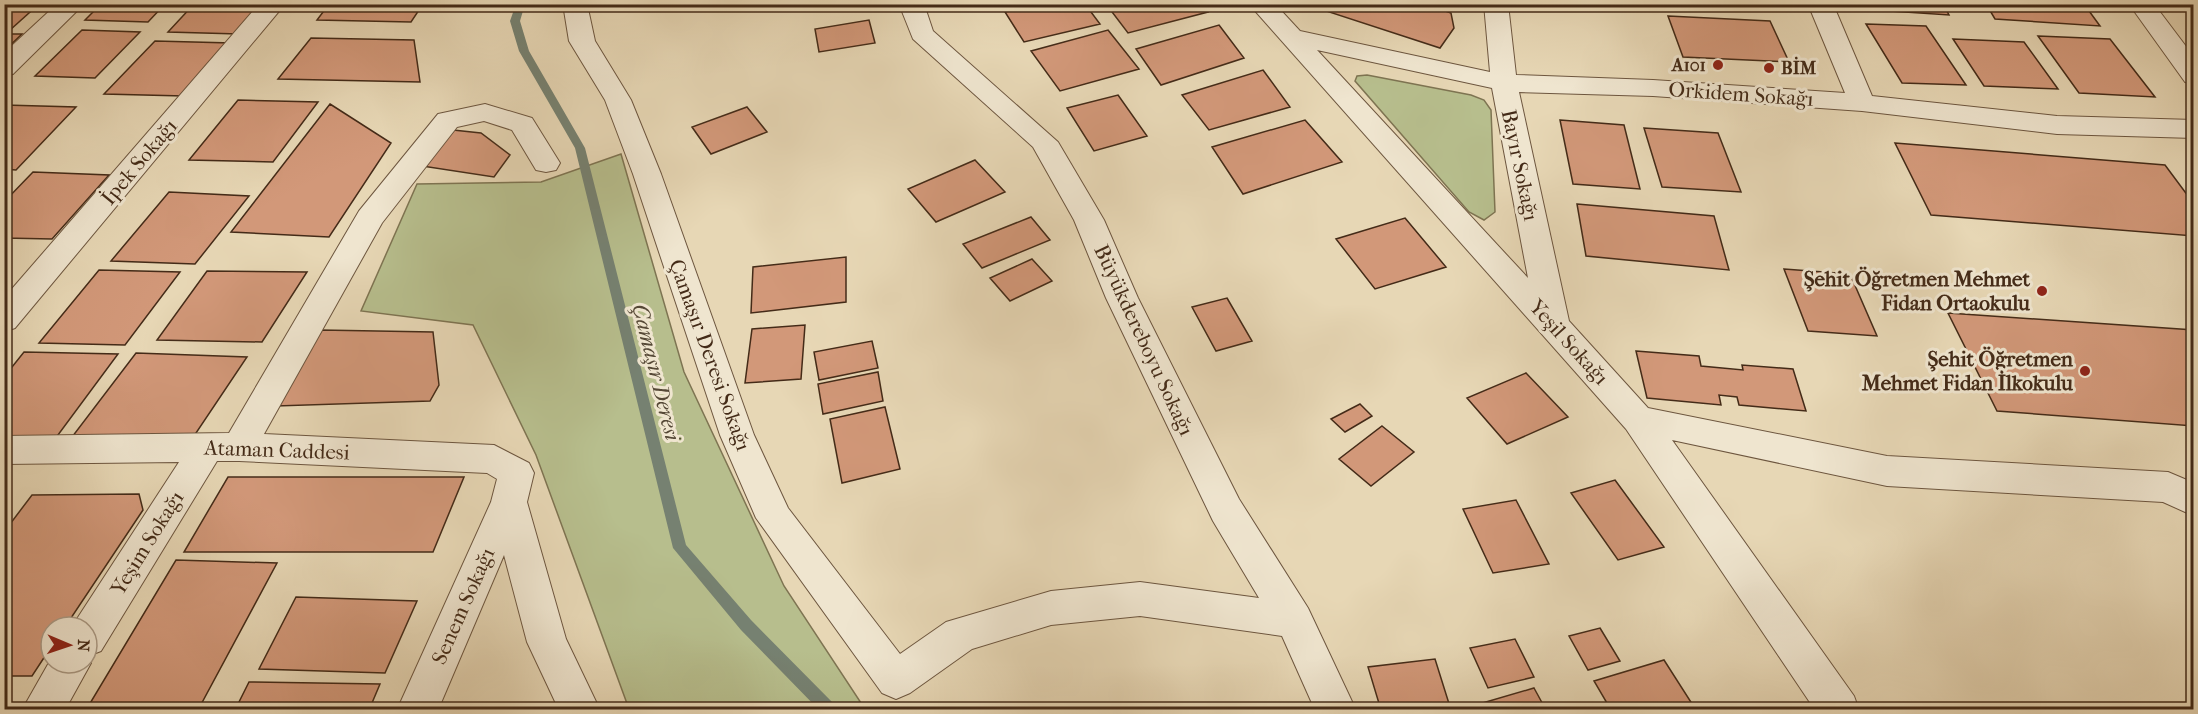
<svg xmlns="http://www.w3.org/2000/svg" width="2198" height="714" font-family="'IM FELL French Canon',serif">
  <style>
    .green { fill: #b7be8d; stroke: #7e7452; stroke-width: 1.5 }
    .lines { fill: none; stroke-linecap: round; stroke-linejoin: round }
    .stream { fill: #768171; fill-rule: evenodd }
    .building { fill: #d29879; stroke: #442b18; stroke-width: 1.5 }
    .minor-casing { stroke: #6d563f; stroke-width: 2 }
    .minor { fill: #efe5cf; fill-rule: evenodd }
    .poi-dot { fill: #8f2418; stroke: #efe5cf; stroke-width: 2 }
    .labels { text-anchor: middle; stroke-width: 6; stroke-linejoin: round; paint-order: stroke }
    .far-poi-label { font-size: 18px; font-weight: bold; fill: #442b18; stroke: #efe5cf; text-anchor: end }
    .street-label { font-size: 21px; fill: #442b18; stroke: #efe5cf }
    .poi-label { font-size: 21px; font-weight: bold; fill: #442b18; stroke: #efe5cf; text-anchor: end }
    .water-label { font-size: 22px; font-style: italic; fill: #554836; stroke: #efe5cf }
  </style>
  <rect width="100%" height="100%" fill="#e7d7b5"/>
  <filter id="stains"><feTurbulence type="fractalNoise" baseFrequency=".00333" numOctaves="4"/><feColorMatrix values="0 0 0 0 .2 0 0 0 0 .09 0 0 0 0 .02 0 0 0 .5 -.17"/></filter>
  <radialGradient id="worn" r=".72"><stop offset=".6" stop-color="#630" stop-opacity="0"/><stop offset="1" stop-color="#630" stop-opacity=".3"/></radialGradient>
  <!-- green -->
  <path class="green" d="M1367 75 1471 95 1484 100 1491 110 1495 212 1484 220 1469 212 1355 81 1357 76Z
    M621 154 684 372 784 586 865 709H629L536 455 473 325 361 311 417 184 541 182Z"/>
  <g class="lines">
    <!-- stream -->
    <path class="stream" d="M516 4H525L520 21 529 51 585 148 686 545 751 620 835 705 837 710H819L741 630 673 548 575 148 519 51 510 21Z"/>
  </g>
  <!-- building -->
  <path class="building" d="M4 4H39L10 30H4Z
    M101 4H165L148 22 85 20Z
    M194 4H265L239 34 168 32Z
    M329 4H423L411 22 317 20Z
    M1085 4 1100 24 1024 42 1005 12 1035 4Z
    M1106 4H1201L1208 12 1128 33Z
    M1328 4H1425L1451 13 1454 28 1440 48 1323 10Z
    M1858 4H1943L1949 15 1860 9Z
    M1986 4H2084L2100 26 1995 19Z
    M1668 16 1770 21 1789 62 1683 57Z
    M869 20 875 43 819 52 815 29Z
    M1866 24 1926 26 1966 85 1902 83Z
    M1219 25 1244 58 1161 85 1136 49Z
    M82 30 140 32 95 78 35 76Z
    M1108 30 1139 69 1060 91 1031 51Z
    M4 34H22L4 51Z
    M2038 36 2110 39 2155 97 2079 93Z
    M311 38 414 40 420 82 278 79Z
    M1953 39 2024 42 2058 89 1984 86Z
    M155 41 231 43 184 96 104 94Z
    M1263 70 1290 107 1209 130 1182 95Z
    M1118 95 1147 136 1094 151 1067 108Z
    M238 100 318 102 273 162 189 160Z
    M330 104 391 143 329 237 231 232Z
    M4 105 76 107 16 170 4 169Z
    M747 107 767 132 711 154 692 127Z
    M1305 120 1342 162 1243 194 1212 147Z
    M1560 120 1624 125 1640 189 1573 184Z
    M1644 128 1718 133 1741 192 1662 187Z
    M453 130 481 133 510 155 494 177 422 166Z
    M1895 143 2165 165 2194 204V236L1931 215Z
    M975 160 1005 192 936 222 908 189Z
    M33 172 109 175 52 239 4 238V202Z
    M169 192 249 196 195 264 111 261Z
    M1577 204 1714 216 1729 270 1586 256Z
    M1031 217 1050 240 982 268 963 244Z
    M1405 218 1446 267 1375 289 1336 239Z
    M846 257V302L751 313 753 267Z
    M1032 259 1052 281 1010 301 990 278Z
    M1784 269 1850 274 1877 336 1808 331Z
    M99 270 180 272 125 345 39 343Z
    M207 271 307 272 262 342 157 340Z
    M1227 298 1252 341 1216 351 1192 307Z
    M1948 313 2194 330V426L1997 411Z
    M805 325 801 379 745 383 752 329Z
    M320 330 433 332 439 385 430 401 276 406Z
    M872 341 878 368 819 380 814 352Z
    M1636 351 1699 356 1701 366 1743 370 1742 365 1793 369 1806 411 1739 405 1737 397 1719 395 1721 405 1647 398Z
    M24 352 118 354 55 439 4 438V377Z
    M136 353 247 357 190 442 72 437Z
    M878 372 883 401 823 414 818 384Z
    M1526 373 1568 417 1507 444 1467 398Z
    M1360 404 1372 416 1345 432 1331 419Z
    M885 407 900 469 842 483 830 419Z
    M1382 426 1414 452 1371 486 1339 459Z
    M228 477H464L433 552H184Z
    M1615 480 1664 547 1618 560 1571 493Z
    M139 494 143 510 65 627H51V647L32 676H4V532L32 495Z
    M1516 500 1549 564 1493 573 1463 509Z
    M176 560 277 563 198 710H86Z
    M296 597 417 601 385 673 259 669Z
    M1600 628 1620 661 1588 670 1569 636Z
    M1515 639 1534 677 1488 688 1470 648Z
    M1435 659 1451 710H1381L1368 667Z
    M1664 660 1696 710H1611L1594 681Z
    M249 682 380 684 369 710H235Z
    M1534 688 1546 710 1462 709Z"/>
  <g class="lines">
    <!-- minor casing -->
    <g class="minor-casing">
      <path id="minor" d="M57 4H84L13 74 4 76V53Z
        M259 4H285L15 328 4 332V298Z
        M563 4H587L595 41 631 100 661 174 754 435 788 508 900 654 946 622 1051 591 1140 582 1259 598 1213 521 1106 298 1074 220 1033 147 913 39 899 4H924L933 31 1058 142 1104 220 1138 298 1239 499 1308 608 1356 710H1315L1282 636 1140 616 1051 625 972 649 910 693 896 699 882 693 756 518 720 435 633 174 605 100 569 41Z
        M1249 4H1275L1300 31 1490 72 1484 4H1508L1516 75 1653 80 1845 93 1808 4H1833L1872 96 2057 116 2194 120V138L2057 134 1862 111 1653 96 1519 92 1569 321 1648 408 1887 456 2168 472 2194 483V516L2163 502 1887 486 1672 440 1854 696 1859 710H1815L1626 429ZM1317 50 1492 88 1528 278Z
        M2129 4H2154L2194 57V84L2185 82Z
        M485 104 532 118 560 163 556 170 546 172 536 170 512 130 484 121 457 127 382 223 264 434 494 445 529 463 534 473 527 502 566 639 600 710H559L527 642 504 555 438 710H397L491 502 497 479 487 473 239 461H217L101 651 88 656 91 663 65 710H22L51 659V663H87V627L73 625 179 462 4 464V436L229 433 359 211 438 114Z"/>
    </g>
    <!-- minor -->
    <use href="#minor" class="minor"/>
  </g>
  <!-- markers -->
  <g class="poi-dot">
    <circle cx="1718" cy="65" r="6"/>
    <circle cx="1769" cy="68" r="6"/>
    <circle cx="2042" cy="291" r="6"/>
    <circle cx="2085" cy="371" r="6"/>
  </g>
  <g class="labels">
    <!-- far-poi labels -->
    <g class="far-poi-label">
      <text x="1706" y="71">A101</text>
      <text x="1781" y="74" text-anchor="start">BİM</text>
    </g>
    <!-- street labels -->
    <g class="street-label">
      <text transform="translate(1741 94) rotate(4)" y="7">Orkidem Sokağı</text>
      <text transform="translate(139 162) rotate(-50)" y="7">İpek Sokağı</text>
      <text transform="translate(1520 165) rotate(78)" y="7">Bayır Sokağı</text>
      <text transform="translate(1144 340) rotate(65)" y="7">Büyükdereboyu Sokağı</text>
      <text transform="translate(1569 342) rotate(48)" y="7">Yeşil Sokağı</text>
      <text transform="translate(710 355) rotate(70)" y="7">Çamaşır Deresi Sokağı</text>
      <text transform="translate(277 450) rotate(2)" y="7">Ataman Caddesi</text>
      <text transform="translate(147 543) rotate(-58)" y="7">Yeşim Sokağı</text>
      <text transform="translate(463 606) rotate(-66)" y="7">Senem Sokağı</text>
    </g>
    <!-- poi labels -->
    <g class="poi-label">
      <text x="2030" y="286">Şehit Öğretmen Mehmet<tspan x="2030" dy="24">Fidan Ortaokulu</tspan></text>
      <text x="2073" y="366">Şehit Öğretmen<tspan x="2073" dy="24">Mehmet Fidan İlkokulu</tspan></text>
    </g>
    <!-- water labels -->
    <g class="water-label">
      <text transform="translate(657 372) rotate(76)" y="8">Çamaşır Deresi</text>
    </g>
  </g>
  <!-- margin -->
  <rect width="2198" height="714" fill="none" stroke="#e7d7b5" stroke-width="24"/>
  <rect x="6" y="6" width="2186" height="702" fill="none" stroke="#442b18" stroke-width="3"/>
  <rect x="12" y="12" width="2174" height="690" fill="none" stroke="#442b18" stroke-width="1.5"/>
  <!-- north arrow -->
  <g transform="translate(69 645) rotate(92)"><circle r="28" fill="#efe5cf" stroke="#ab9b86" stroke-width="1.5"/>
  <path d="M0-4.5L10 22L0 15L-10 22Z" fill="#8f2418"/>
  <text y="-9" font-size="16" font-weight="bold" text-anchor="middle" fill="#442b18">N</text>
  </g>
  <rect width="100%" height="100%" filter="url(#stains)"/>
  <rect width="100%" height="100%" fill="url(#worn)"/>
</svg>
